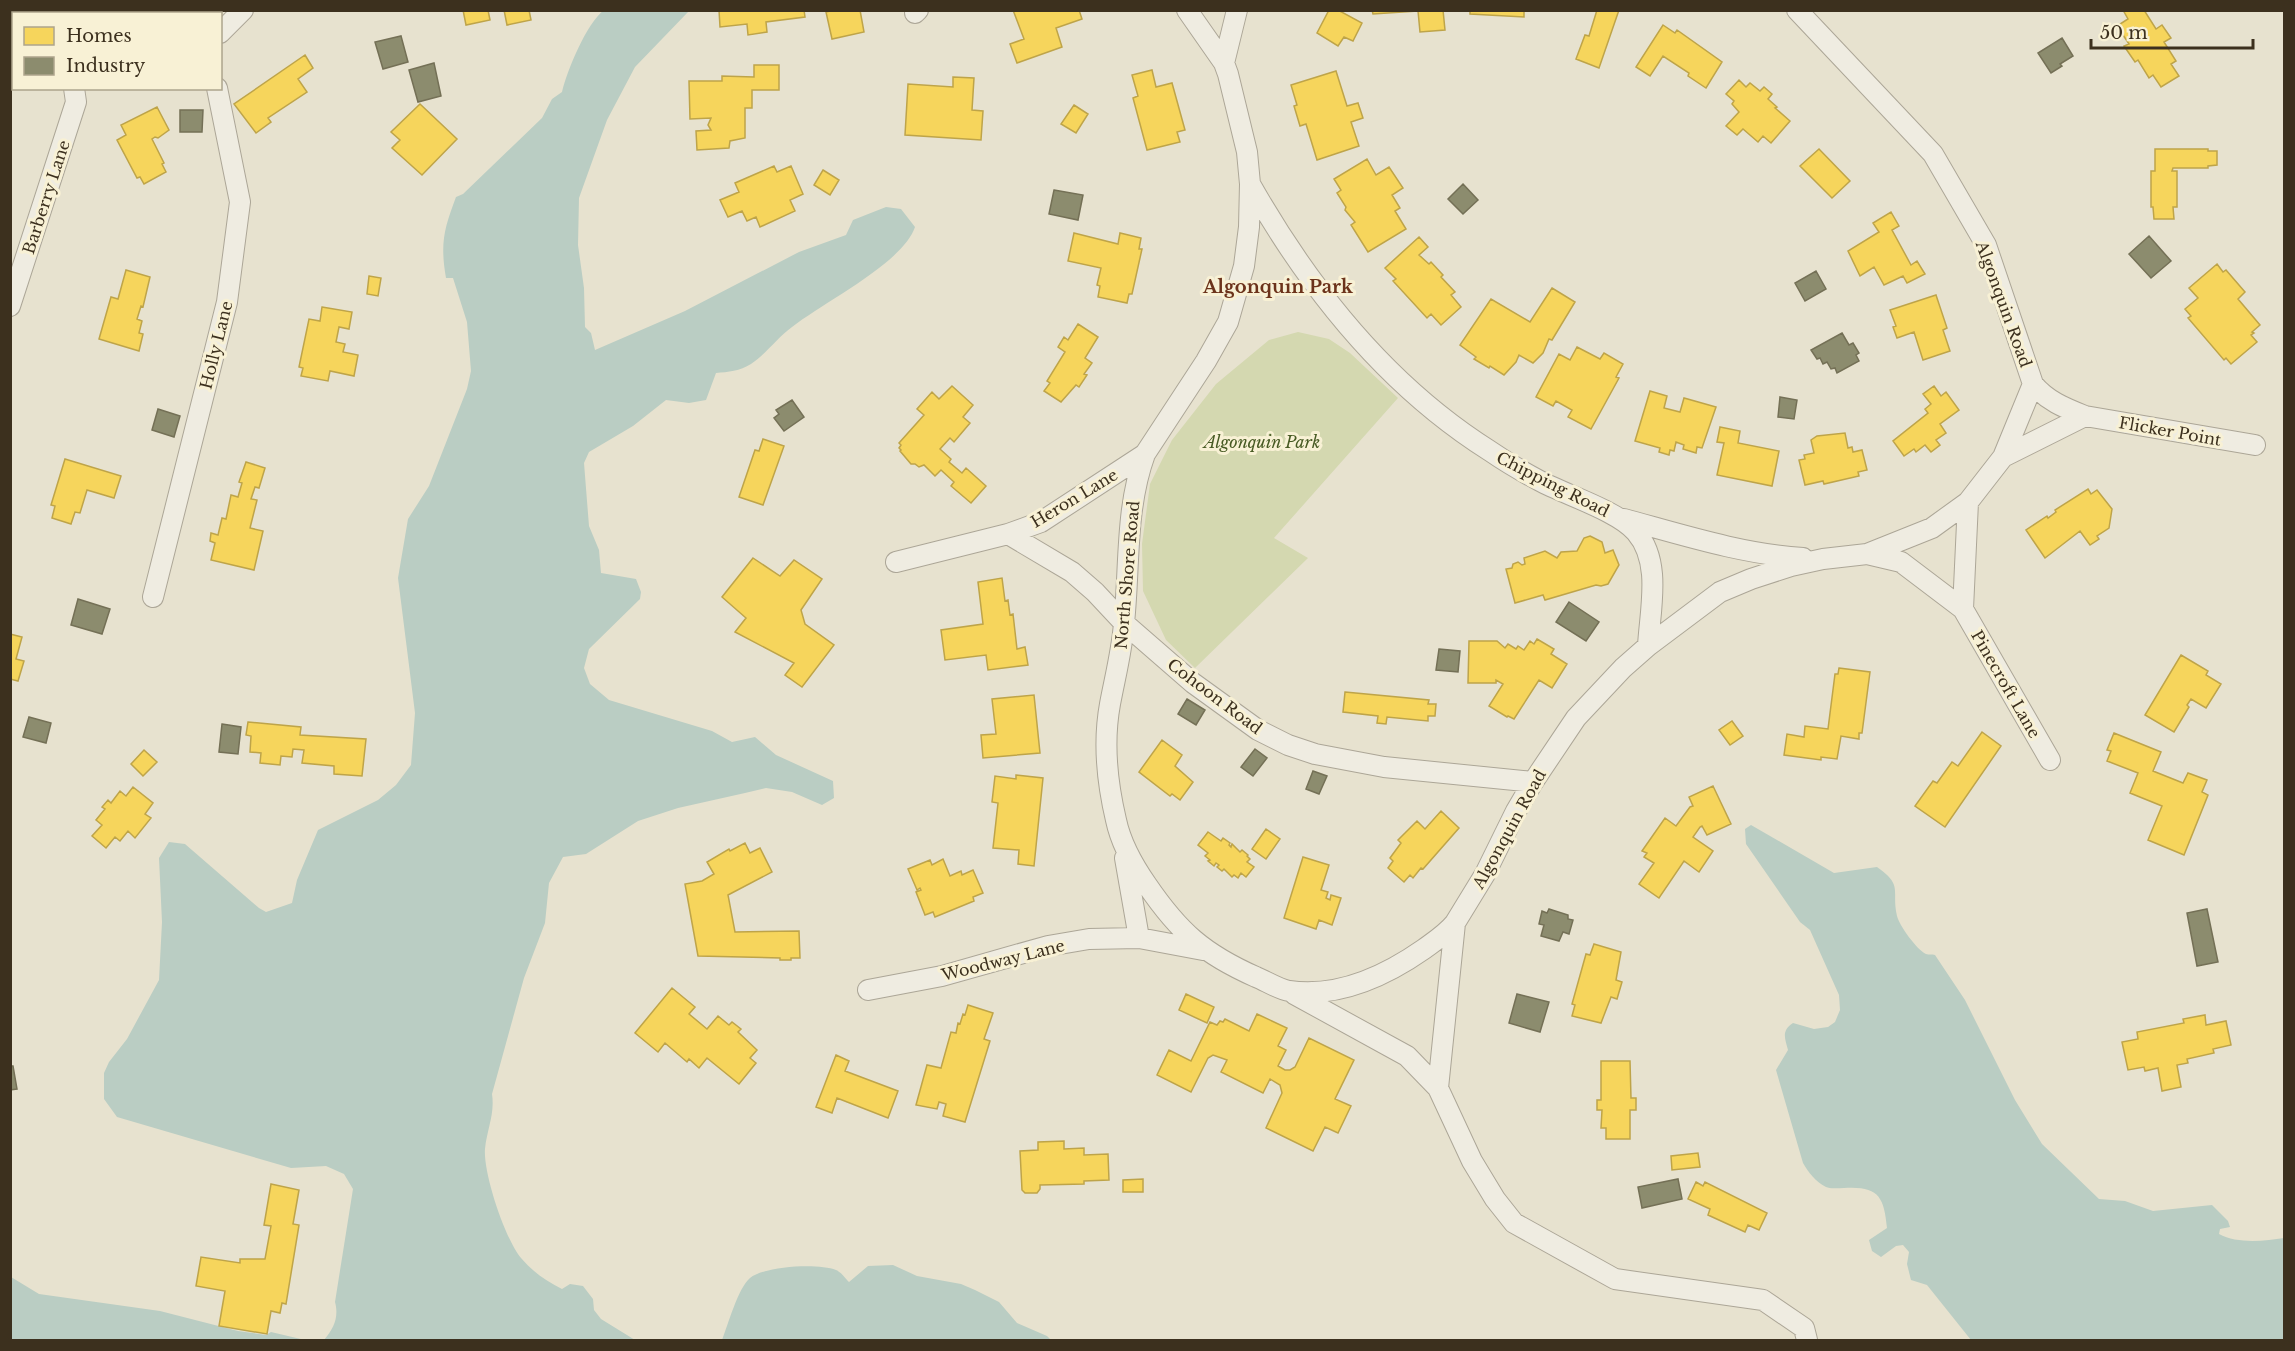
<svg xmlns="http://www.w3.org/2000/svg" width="2295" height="1351" font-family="'Libre Baskerville',serif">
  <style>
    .green { fill: #d4d8b0 }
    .water { fill: #bacdc3 }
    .homes { fill: #f6d55c; stroke: #bea449; stroke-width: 1.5 }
    .industry { fill: #8c8c6e; stroke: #747056; stroke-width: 1.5 }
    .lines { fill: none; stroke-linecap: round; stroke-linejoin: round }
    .minor-casing { stroke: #aca697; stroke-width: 22 }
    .minor { stroke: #efece1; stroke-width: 20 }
    .labels { text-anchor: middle; stroke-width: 6; stroke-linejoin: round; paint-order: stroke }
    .street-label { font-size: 16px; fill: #3c301e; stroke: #f8f1d5 }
    .park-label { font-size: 16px; font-style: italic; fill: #475a23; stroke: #f8f1d5 }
    .neighbourhood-label { font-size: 18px; font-weight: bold; fill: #6c331b; stroke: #f8f1d5 }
  </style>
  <rect width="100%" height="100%" fill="#e7e2cf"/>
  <!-- green -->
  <path class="green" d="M1298 332 1329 339 1350 353 1398 398 1274 538 1308 558 1195 668 1166 640 1143 591 1142 544 1150 484 1172 440 1216 384 1269 340Z"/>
  <!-- water -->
  <path class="water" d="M604 10 689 11 635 67 607 120 579 198 578 245 584 288 585 327 591 333 595 350 685 311 799 252 846 235 853 220 886 207 901 209 915 227C903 263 824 302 792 327 777 338 766 354 751 364 740 371 728 372 716 373L706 400 689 403 666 400 633 426 589 452 584 463 589 526 599 550 601 573 636 579 641 592 640 599 589 649 584 668 590 684 609 700 712 731 732 742 755 737 776 755 833 781 834 798 822 805 792 792 766 788 745 793 678 808 638 821 586 854 563 857 549 883 545 923 524 978 492 1094C495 1114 487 1129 485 1149 483 1173 505 1239 521 1258 533 1272 546 1281 562 1289L570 1284 583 1286 593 1299 594 1310 601 1319 635 1340H324C334 1328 339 1317 335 1302L353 1189 344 1174 326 1166 291 1168 117 1117 104 1099V1073L109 1062 127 1039 159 980 162 922 159 858 169 842 185 844 259 908 266 912 292 903 297 880 318 830 378 800 396 785 411 765 415 713 398 578 408 519 429 486 467 389 471 371 467 322 453 278H446C440 243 444 229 456 197L463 194 542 118 552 99 562 92C567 71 586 24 604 10Z
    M1751 825 1834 873 1877 867C1904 886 1891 890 1897 916 1899 925 1917 950 1926 954 1929 955 1932 954 1935 955L1965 1000 2015 1100 2042 1144 2099 1199 2125 1201 2153 1211 2212 1205 2228 1221 2230 1227 2220 1229 2219 1234C2237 1244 2265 1241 2284 1238V1340H1971L1927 1285 1911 1280 1907 1264 1909 1252 1903 1245 1896 1246 1881 1257 1872 1251 1869 1240 1887 1228C1884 1196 1878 1186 1844 1188 1838 1188 1830 1189 1826 1187 1815 1181 1809 1173 1803 1163L1776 1070 1788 1050C1785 1038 1781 1031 1793 1023L1814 1029 1828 1027 1835 1022 1840 1010 1839 995 1810 930 1800 922 1746 844 1745 829Z
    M893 1265 917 1276 961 1284 975 1290 999 1302 1017 1323 1047 1336 1051 1340H722C728 1325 738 1288 750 1278 765 1266 818 1263 836 1270 841 1272 845 1278 849 1282L868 1266Z
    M11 1277 39 1294 160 1311 238 1331 266 1335 271 1332 305 1340H11Z"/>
  <!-- homes -->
  <path class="homes" d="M463 10H488L490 20 466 25Z
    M504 10H529L531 20 507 25Z
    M719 10H804L805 17 766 22 767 32 748 35 747 24 720 27Z
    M834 10H860L864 32 832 39 826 12Z
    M1013 10H1079L1082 19 1056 28 1062 47 1017 63 1010 44 1024 39Z
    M1329 10H1338L1362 23 1353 41 1344 37 1338 46 1317 33Z
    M1372 10H1443L1445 30 1420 32 1418 11 1373 14Z
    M1470 10H1524V17L1470 14Z
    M1619 10 1599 68 1576 59 1585 35 1589 36 1597 10Z
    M2123 10H2144L2156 29 2162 25 2171 38 2164 42 2176 61 2171 64 2179 76 2161 87 2153 75 2149 78 2138 60 2135 62 2124 46 2129 44 2117 26 2128 19Z
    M1663 25 1675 33 1677 30 1722 62 1706 88 1688 76 1689 73 1663 56 1650 76 1636 67Z
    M305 55 313 68 298 79 307 92 268 118 271 122 256 133 234 104Z
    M754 65H779V90H752V108H745V138L730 141 729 148 697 150 696 131 711 130 708 125 711 118 690 119 689 81H722V76L754 77Z
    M1152 70 1156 87 1172 83 1185 130 1177 132 1180 142 1147 150 1133 98 1138 96 1132 75Z
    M1336 71 1347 106 1358 103 1363 118 1351 122 1359 146 1317 160 1306 124 1300 126 1294 106 1297 105 1291 85Z
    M953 77 974 78 972 110 983 111 981 140 905 135 908 84 953 87Z
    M1739 80 1746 87 1750 83 1760 91 1764 87 1772 94 1768 99 1777 107 1775 108 1790 121 1771 143 1763 136 1758 142 1743 129 1737 135 1726 126 1739 112 1732 104 1734 101 1726 94Z
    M420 104 457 139 422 175 392 148 400 140 391 132Z
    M1074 105 1088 114 1076 133 1061 124Z
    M157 107 169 130 158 138 155 137 152 139 164 163 162 164 166 172 144 184 140 177 137 178 117 140 126 135 121 125Z
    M1819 149 1850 181 1832 198 1800 166Z
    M2155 149H2208V151H2217V165L2208 166V168H2173L2172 171H2177V207H2173L2174 219H2154L2153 207H2151V171H2155Z
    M1367 159 1376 175 1389 167 1403 188 1392 195 1400 208 1395 211 1406 229 1368 252 1351 225 1355 222 1345 210 1346 207 1337 193 1341 190 1334 179Z
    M774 166 777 172 791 166 803 194 790 200 795 211 760 227 756 217 747 221 742 211 728 217 720 200 739 192 735 183Z
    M823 170 839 180 830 195 814 185Z
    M1891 212 1899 226 1892 230 1911 265 1917 261 1925 274 1907 283 1903 276 1884 285 1874 267 1860 276 1848 251 1879 232 1873 223Z
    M1074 233 1118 244 1120 233 1141 238 1139 249H1142L1132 294H1129L1127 303 1098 297 1100 286 1097 285 1101 268 1068 261Z
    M1419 237 1428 247 1419 255 1429 264 1431 262 1443 275 1441 277 1455 292 1451 295 1461 307 1441 325 1431 314 1427 318 1393 281 1396 279 1385 268Z
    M2217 264 2223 272 2226 270 2245 292 2238 299 2260 325 2252 332 2254 333 2251 335 2257 342 2231 364 2226 358 2224 360 2188 318 2191 316 2185 309 2198 298 2189 288Z
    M126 270 150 277 143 307 141 306 137 319 142 321 139 333 143 334 139 351 99 339 111 297 118 299Z
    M369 276 381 278 378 296 367 294Z
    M1552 288 1575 302 1552 340 1549 339 1543 353 1533 363 1519 355 1516 362 1504 375 1490 366 1489 368 1474 359 1476 357 1460 345 1491 299 1530 322Z
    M1936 295 1947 328 1943 330 1950 351 1923 360 1914 332 1897 338 1893 327 1896 326 1890 310Z
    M322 307 352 312 349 329 339 327 336 342 345 344 343 352 358 355 354 376 330 371 328 381 301 376 303 368 299 367 309 319 320 321Z
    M1078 324 1098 337 1085 358 1092 363 1084 374 1087 375 1079 387 1076 385 1061 402 1044 391 1050 383 1047 381 1065 352 1058 347 1064 337 1068 340Z
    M1577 347 1600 359 1604 353 1623 364 1616 377 1619 378 1591 429 1568 417 1572 410 1556 401 1553 406 1536 397 1559 354 1570 360Z
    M952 386 973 405 963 417 970 423 954 442 950 438 940 449 951 459 949 462 962 473 966 468 986 486 971 503 951 486 954 482 941 470 935 476 924 465 919 467 915 464H911L900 451 901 450 899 448 901 445 899 443 924 415 917 409 932 392 939 399Z
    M1934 386 1941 396 1946 392 1959 410 1940 424 1946 433 1936 440 1940 445 1931 452 1925 445 1916 452 1914 449 1904 456 1893 441 1928 413 1925 409 1931 404 1923 394Z
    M1650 391 1667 396 1664 408 1680 412 1684 398 1716 407 1702 448 1697 447 1696 453 1683 449 1684 445 1676 442 1674 451 1670 450 1669 455 1659 452 1660 448 1635 441Z
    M1720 427 1740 431 1738 443 1779 451 1772 486 1717 475 1724 443 1717 442Z
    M1845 433 1848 448 1852 447 1853 452 1862 450 1867 470 1858 472 1859 476 1824 484 1823 481 1805 485 1799 460 1805 459 1804 455 1814 453 1811 440 1817 436Z
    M763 439 784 446 763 505 739 497 755 450 759 451Z
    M65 459 121 476 114 498 87 490 80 513 75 512 71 524 52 518 55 506 51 505Z
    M246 462 265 468 259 488 255 487 251 499 257 500 250 528 263 531 254 570 211 560 215 543 210 541 211 533 218 535 222 518 226 519 231 495 238 497 242 483 239 482Z
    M2088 489 2091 494 2097 490 2112 509 2109 528 2097 536 2099 539 2090 545 2080 531 2045 558 2026 530 2047 516 2048 518 2056 512 2055 510Z
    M1590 536 1602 542 1605 553 1613 550 1619 565 1608 584 1601 586 1596 585 1545 600 1543 595 1515 603 1506 569 1512 568 1513 564 1518 562 1522 565 1525 564 1524 558 1545 551 1557 558 1561 552 1577 551 1584 538Z
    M753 558 780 576 794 560 822 579 801 610 805 624 834 645 802 687 785 675 794 663 735 632 746 618 722 597Z
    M1002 578 1005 601 1008 600 1010 615 1013 614 1017 649 1025 647 1028 665 988 670 986 655 945 660 941 630 983 624 978 582Z
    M10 634 22 637 16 659 24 661 18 681 10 679Z
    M1537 639 1554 649 1551 654 1567 664 1552 688 1539 680 1514 719 1508 716 1507 717 1489 706 1503 684 1496 680V683H1468L1469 641H1497L1505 648 1508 644 1516 649 1518 646 1524 650 1530 641 1534 644Z
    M2181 655 2208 671 2206 675 2221 684 2206 708 2191 699 2187 705 2189 707 2174 732 2145 715Z
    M1839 668 1870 672 1862 733H1859V739L1841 736 1837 759 1821 757V760L1784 755 1787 734 1804 737 1805 726 1828 729 1835 674H1838Z
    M1345 692 1429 700 1428 704H1436L1435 716H1428V721L1387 717 1386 724 1377 723 1378 716 1343 712Z
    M1034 695 1040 753 983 758 981 735 996 734 992 699Z
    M1732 721 1743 736 1730 745 1719 730Z
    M248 722 301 727 300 735 366 739 362 776 334 774V766L302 763 304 750 293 749 292 757 281 756 280 765 260 763 261 753 250 752 251 736 246 735Z
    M1982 732 2001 746 1945 827 1915 806 1933 781 1937 783 1952 762 1958 766Z
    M2114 733 2161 752 2153 771 2183 783 2188 773 2207 780 2202 792 2208 795 2184 855 2148 840 2162 806 2130 793 2138 773 2107 761 2111 751 2107 750Z
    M1162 740 1182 755 1175 766 1193 782 1180 800 1172 794 1170 796 1139 772Z
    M144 750 157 762 143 776 131 764Z
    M1016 775 1043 778 1034 866 1018 864 1019 850 993 848 998 803 992 802 995 776 1016 779Z
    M1713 786 1731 824 1707 835 1702 826 1700 827 1693 837 1713 851 1699 872 1684 861 1659 898 1639 884 1654 863 1644 857 1647 853 1642 851 1665 818 1676 826 1690 807 1693 806 1689 797Z
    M133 787 153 803 145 814 151 818 135 838 128 831 120 841 115 837 106 848 92 836 102 825 96 820 105 809 102 807 108 800 111 803 120 791 126 796Z
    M1441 811 1459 828 1423 869 1421 868 1413 878 1410 875 1404 882 1388 868 1393 861 1390 858 1401 843 1398 840 1417 821 1425 829Z
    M1266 829 1280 839 1266 859 1252 849Z
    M1208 832 1221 841 1223 838 1230 843 1229 845 1231 847 1232 844 1240 852 1242 850 1248 855 1247 856 1250 859 1247 862 1254 867 1246 877 1241 873 1238 878 1234 875 1232 877 1224 869 1222 871 1217 867 1219 865 1216 863 1214 866 1208 861 1210 860 1205 856 1208 853 1198 845Z
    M745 843 750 853 760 848 772 872 728 895 735 932 799 931 800 958H791V960H780V958L698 956 685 884 702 881 714 874 707 862 729 849 730 851Z
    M1303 857 1329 865 1321 890 1328 892 1326 898 1330 900 1331 895 1341 898 1332 925 1319 920 1316 929 1284 918Z
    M943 859 950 876 961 871 962 875 973 870 983 893 973 897 974 901 935 917 933 912 925 915 916 892 921 890 920 888 917 890 908 869 930 860 932 865Z
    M1594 944 1621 952 1616 980 1622 982 1617 999 1611 997 1601 1023 1572 1016 1575 1005 1572 1004 1586 954 1590 955Z
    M672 988 695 1007 689 1014 707 1029 718 1016 729 1025 732 1022 741 1029 738 1032 757 1050 750 1058 756 1063 739 1084 707 1058 699 1068 689 1059 687 1062 665 1043 658 1052 635 1033Z
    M1186 994 1214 1007 1207 1023 1179 1010Z
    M968 1005 993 1013 984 1039 990 1041 965 1122 943 1116 946 1104 939 1102 937 1109 916 1105 927 1065 941 1068 951 1032 956 1033 958 1023 960 1024 963 1014 965 1015Z
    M1257 1014 1287 1028 1278 1046 1286 1050 1278 1066 1285 1070H1290L1295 1067 1309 1038 1354 1060 1335 1099 1351 1106 1338 1133 1325 1127 1313 1151 1266 1128 1282 1093 1280 1085 1270 1079 1263 1093 1221 1072 1227 1060 1213 1055 1208 1058 1191 1092 1157 1075 1169 1050 1191 1061 1210 1022 1217 1025 1220 1021 1223 1022 1225 1019 1249 1031Z
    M2205 1015 2206 1025 2226 1021 2231 1045 2213 1049 2214 1053 2187 1059 2188 1063 2177 1065 2181 1087 2162 1091 2158 1068 2145 1071 2144 1067 2128 1070 2122 1042 2138 1039 2137 1032 2184 1023 2183 1019Z
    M836 1055 849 1061 845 1071 898 1091 888 1118 837 1098 832 1113 816 1107Z
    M1601 1061H1630L1631 1098H1636V1110H1630V1139H1606V1128H1601L1602 1110H1597V1100H1601Z
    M1064 1141V1149L1084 1148V1155L1108 1154 1109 1180 1084 1181V1184L1040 1185V1189L1037 1193H1025L1022 1190 1020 1151 1038 1150V1142Z
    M1698 1153 1700 1167 1672 1170 1671 1156Z
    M1143 1179V1192H1123V1180Z
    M1696 1182 1703 1186 1705 1182 1767 1213 1759 1230 1748 1225 1745 1232 1708 1215 1710 1209 1688 1199Z
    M271 1184 299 1190 293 1224 299 1225 286 1304 282 1303 280 1313 271 1311 267 1334 219 1326 225 1291 196 1286 201 1257 240 1263V1259H265L271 1226 264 1225Z"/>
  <!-- industry -->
  <path class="industry" d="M401 36 408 62 383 69 375 42Z
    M2062 38 2073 56 2060 64 2062 66 2051 73 2038 53Z
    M434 63 441 96 418 102 409 70Z
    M180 110H203L202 132H180Z
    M1463 184 1478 200 1463 214 1448 199Z
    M1054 190 1083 195 1078 220 1049 214Z
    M2149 236 2171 261 2151 278 2129 254Z
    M1816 271 1826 289 1805 301 1795 283Z
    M1842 333 1849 345 1853 343 1859 353 1856 355 1859 361 1837 373 1835 368 1831 369 1827 362 1823 364 1820 358 1817 359 1811 350Z
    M1780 397 1797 400 1794 419 1778 417Z
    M792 400 804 417 784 431 774 418 779 414 776 410Z
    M158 409 180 416 174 437 152 430Z
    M78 599 110 609 102 634 71 625Z
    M1569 602 1599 622 1586 641 1556 622Z
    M1439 649 1460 651 1458 672 1436 670Z
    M1187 699 1205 710 1196 725 1178 714Z
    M29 717 51 723 46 743 23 737Z
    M222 724 241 727 238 754 219 752Z
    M1255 749 1267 758 1253 776 1241 767Z
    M1313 771 1327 776 1319 794 1306 789Z
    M1549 909 1568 915V919L1573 920 1569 934 1563 932 1559 941 1541 936 1544 925 1539 924 1542 911 1547 913Z
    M2207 909 2218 962 2197 966 2187 913Z
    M1517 994 1549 1002 1540 1032 1509 1023Z
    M10 1066H13L17 1089 10 1090Z
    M1678 1179 1682 1199 1642 1208 1638 1187Z"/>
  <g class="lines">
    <!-- minor casing -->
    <g class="minor-casing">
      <path id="minor" d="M1187 10 1224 63 1228 74 1247 152 1250 184 1249 227 1244 266 1228 322 1206 361 1145 454C1125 509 1130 566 1124 623 1122 651 1115 677 1110 704 1103 742 1107 782 1116 820 1121 844 1133 865 1147 885 1179 932 1204 954 1256 977 1266 981 1278 989 1289 991 1338 998 1384 977 1424 949 1435 941 1446 934 1455 923
        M915 13 918 10
        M91 14 92 10
        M220 33 243 10
        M1224 63 1237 10
        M1250 184C1309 288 1387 386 1490 451 1506 462 1523 472 1540 481 1566 495 1618 511 1636 532 1662 562 1650 609 1648 646
        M10 306 76 102 74 88
        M2033 384C2047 401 2065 408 2085 416
        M2003 457 2085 416 2255 445
        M1624 519C1683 535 1742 554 1803 558
        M1008 534 1072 572 1095 592 1124 623 1193 683 1258 730 1288 745 1315 754 1384 767 1533 782
        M1867 554 1901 562 1963 609 2050 760
        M896 562 1008 534 1041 522 1145 454
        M153 597 227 302 240 202 217 88
        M1963 609 1968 502
        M1125 858 1139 938
        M868 990 942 976 1048 946 1089 939 1139 938 1203 950
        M1294 994 1407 1056 1438 1088 1472 1161 1495 1199 1514 1223 1615 1279 1763 1300 1804 1328 1807 1340
        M1438 1088 1455 923 1485 874 1516 811 1533 782 1576 718 1623 668 1648 646 1720 592 1751 579 1791 566 1823 559 1867 554 1932 528 1968 502 2003 457 2033 384 1986 245 1933 154 1797 10"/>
    </g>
    <!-- minor -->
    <use href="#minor" class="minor"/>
  </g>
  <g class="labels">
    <!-- street labels -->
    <g class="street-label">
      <text transform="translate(46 197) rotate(-72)" y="6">Barberry Lane</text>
      <text transform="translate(2004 304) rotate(70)" y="6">Algonquin Road</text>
      <text transform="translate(216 345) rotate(-76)" y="6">Holly Lane</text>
      <text transform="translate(2170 431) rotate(10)" y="6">Flicker Point</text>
      <text transform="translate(1553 484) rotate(27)" y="6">Chipping Road</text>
      <text transform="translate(1074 498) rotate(-31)" y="6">Heron Lane</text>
      <text transform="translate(1127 575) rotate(-85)" y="6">North Shore Road</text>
      <text transform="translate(2006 684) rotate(60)" y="6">Pinecroft Lane</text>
      <text transform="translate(1215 696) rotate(37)" y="6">Cohoon Road</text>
      <text transform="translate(1509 829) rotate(-61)" y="6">Algonquin Road</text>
      <text transform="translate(1003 960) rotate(-14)" y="6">Woodway Lane</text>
    </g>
    <!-- park labels -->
    <g class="park-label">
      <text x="1262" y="448">Algonquin Park</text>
    </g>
    <!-- neighbourhood labels -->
    <g class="neighbourhood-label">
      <text x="1278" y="293">Algonquin Park</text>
    </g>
  </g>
  <!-- border -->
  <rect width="2295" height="1351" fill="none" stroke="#3c301e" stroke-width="24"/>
  <!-- legend -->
  <rect x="12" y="12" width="210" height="78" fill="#f8f1d5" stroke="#ada48c" stroke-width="1.5"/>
  <rect x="24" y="27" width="30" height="18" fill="#f6d55c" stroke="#ada48c" stroke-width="1.5"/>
  <text x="66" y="42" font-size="18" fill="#3c301e">Homes</text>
  <rect x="24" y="57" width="30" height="18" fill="#8c8c6e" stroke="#ada48c" stroke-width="1.5"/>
  <text x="66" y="72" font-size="18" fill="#3c301e">Industry</text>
  <!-- scale -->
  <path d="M2091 39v9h162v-9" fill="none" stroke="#3c301e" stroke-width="3"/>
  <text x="2100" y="39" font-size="18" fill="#3c301e" stroke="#f8f1d5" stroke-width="4.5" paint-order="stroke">50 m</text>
</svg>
